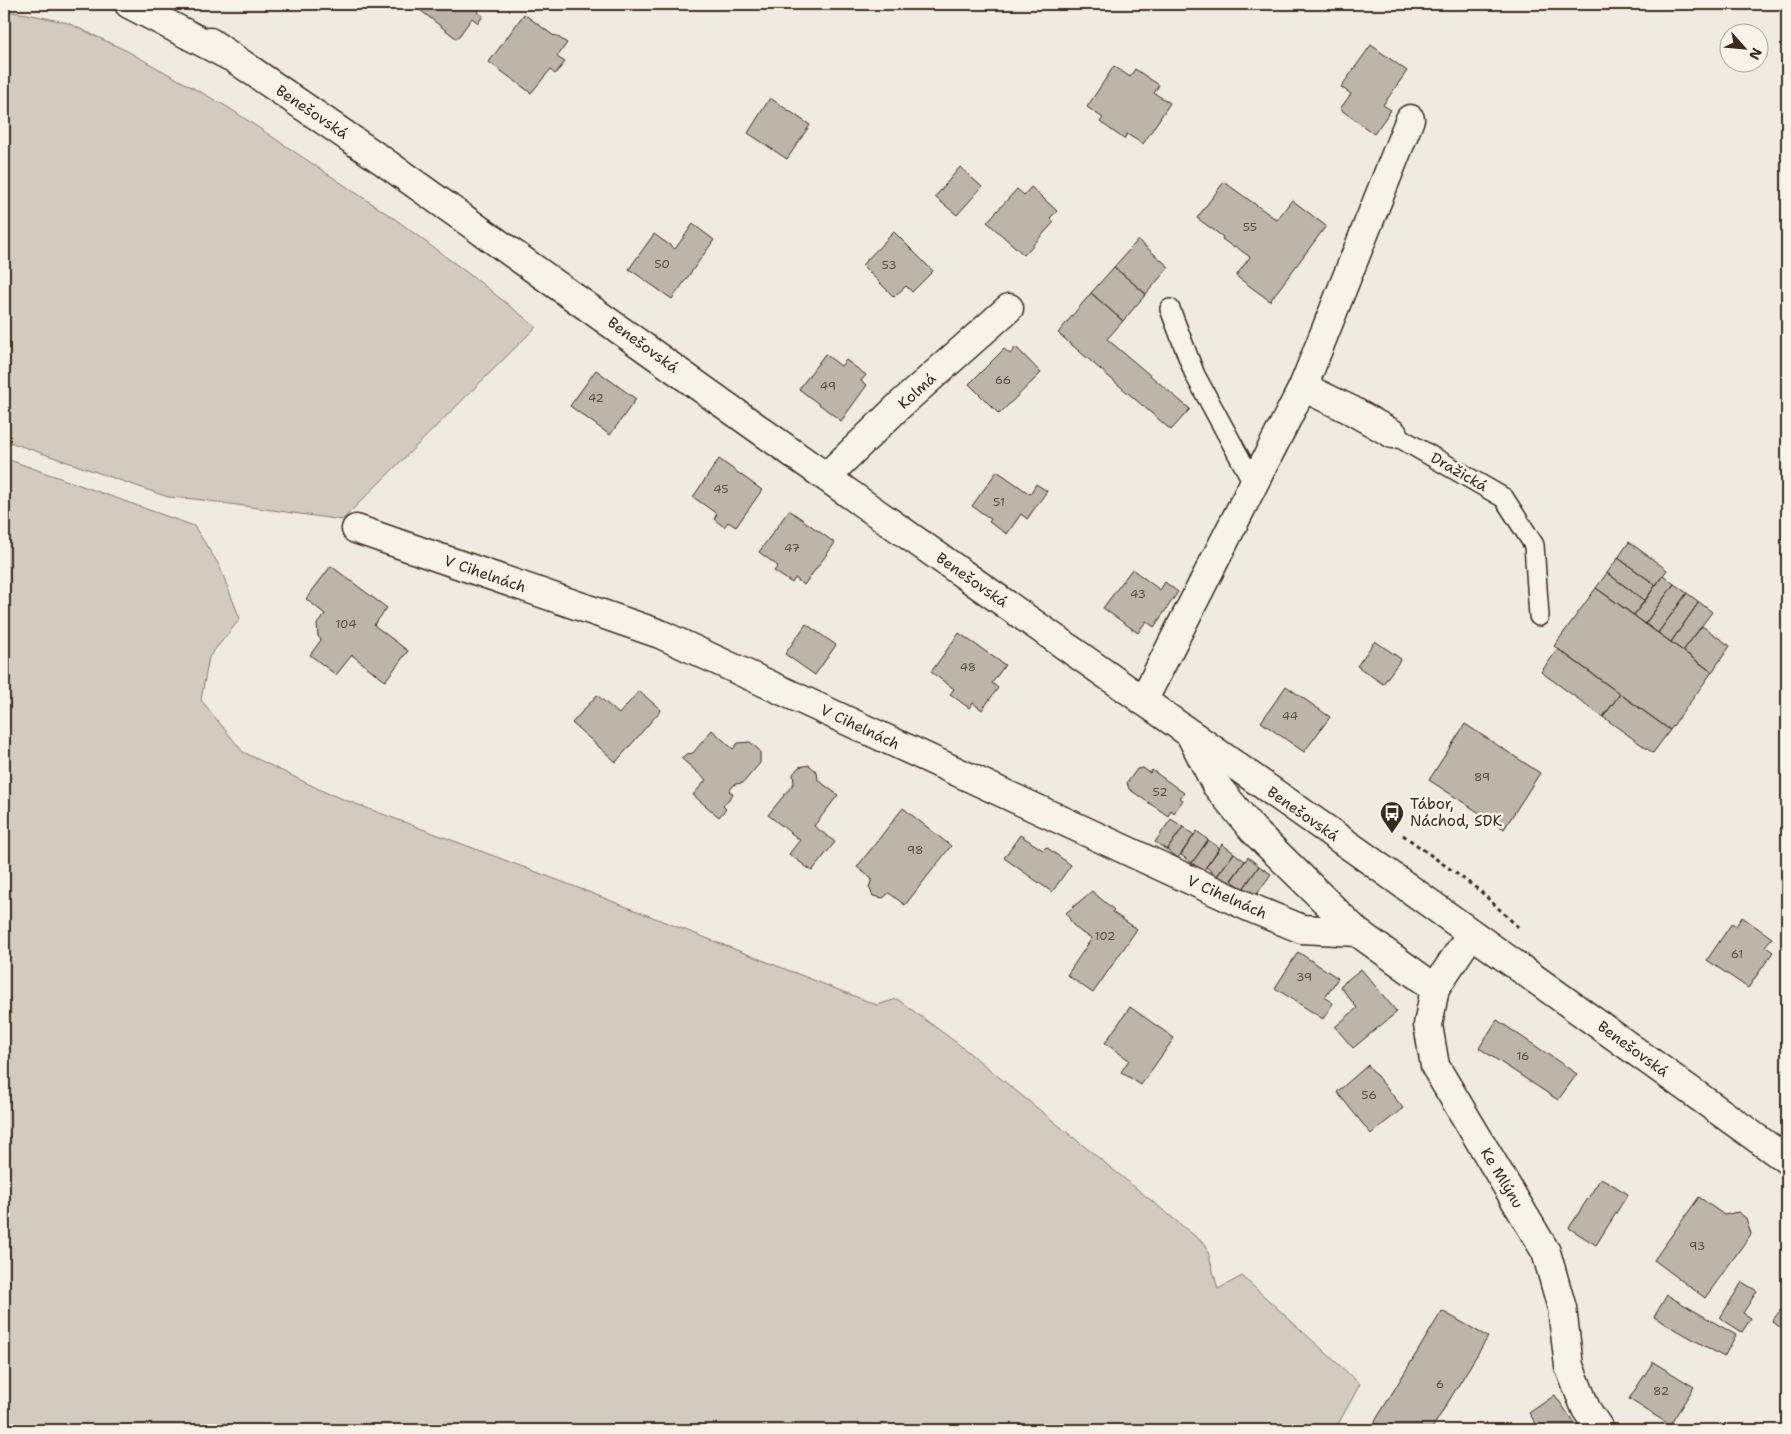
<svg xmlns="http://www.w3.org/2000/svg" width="1791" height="1434" font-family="'Shantell Sans',sans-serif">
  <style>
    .green { fill: #d1cbc0; stroke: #867a6f }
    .building { fill: #bdb5aa; stroke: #3b2a1e }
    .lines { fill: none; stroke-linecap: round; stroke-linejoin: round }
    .lane-casing { stroke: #3b2a1e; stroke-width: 22 }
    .street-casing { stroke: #3b2a1e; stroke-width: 31 }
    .secondary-casing { stroke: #3b2a1e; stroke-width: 31 }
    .primary-casing { stroke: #3b2a1e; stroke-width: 31 }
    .path { stroke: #3b2a1e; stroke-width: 3; stroke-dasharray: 4 4; stroke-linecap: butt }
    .lane { stroke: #f7f3e8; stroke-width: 19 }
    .street { stroke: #f7f3e8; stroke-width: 28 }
    .secondary { stroke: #f7f3e8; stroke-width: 28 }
    .primary { stroke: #f7f3e8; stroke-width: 28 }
    .labels { text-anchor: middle; stroke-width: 5; stroke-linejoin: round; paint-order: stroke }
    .number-label { font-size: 12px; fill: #5c4d41 }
    .street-label { font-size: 15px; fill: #3b2a1e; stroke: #f7f3e8 }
    .poi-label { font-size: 15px; fill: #3b2a1e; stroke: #f7f3e8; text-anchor: start }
  </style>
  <rect width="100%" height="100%" fill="#efebe0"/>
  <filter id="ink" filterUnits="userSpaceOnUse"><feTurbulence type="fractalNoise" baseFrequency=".02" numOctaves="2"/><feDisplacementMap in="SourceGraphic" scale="10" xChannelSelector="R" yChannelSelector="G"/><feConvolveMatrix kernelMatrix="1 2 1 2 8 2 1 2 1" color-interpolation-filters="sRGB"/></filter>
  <g filter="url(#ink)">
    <!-- green -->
    <path class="green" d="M4 11 28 14 68 23 127 51 229 108 395 219 481 283 536 327 342 520 195 499 168 497 4 440Z
      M4 458 194 526 219 565 240 619 209 657 201 700 243 752 327 793 568 884 877 1005 897 999 957 1043 1206 1245 1218 1289 1242 1276 1360 1384 1335 1430H4Z"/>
    <!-- building -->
    <path class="building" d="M416 4H483L477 12 483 16 478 23 472 18 457 39 415 6Z
      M524 14 554 36 555 35 567 43 557 57 565 62 555 74 550 70 531 93 489 62Z
      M1371 45 1407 71 1383 105 1391 110 1374 134 1340 109 1351 94 1341 87Z
      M1114 66 1130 77 1135 69 1159 85 1154 93 1170 103 1143 144 1127 134 1124 139 1100 122 1103 118 1087 107Z
      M770 98 810 125 787 159 748 133Z
      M960 167 982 187 957 215 935 197Z
      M1224 182 1277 220 1292 200 1326 226 1270 301 1236 276 1250 257 1235 246 1233 247 1222 239 1223 237 1197 218Z
      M1031 187 1057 211 1050 218 1054 222 1024 255 987 222 1017 189 1024 195Z
      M693 224 714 240 672 299 629 269 654 234 675 249Z
      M894 232 933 271 912 292 906 286 894 297 862 265Z
      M1138 240 1169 267 1146 294 1114 267Z
      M1114 267 1146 294 1123 321 1091 293Z
      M1091 293 1123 321 1107 339 1190 409 1171 430 1058 333Z
      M1016 347 1041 373 999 414 969 384 1004 349 1010 354Z
      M825 354 841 366 846 360 866 375 861 381 867 385 841 421 799 389Z
      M596 370 636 399 610 435 570 406Z
      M719 459 762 490 736 527 728 522 724 527 714 519 717 514 693 497Z
      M997 471 1030 494 1036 484 1047 491 1027 519 1021 514 1007 534 989 522 991 519 972 506Z
      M789 510 835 543 804 585 795 578 792 583 774 571 778 566 759 552Z
      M1629 542 1667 570 1656 585 1618 558Z
      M1618 558 1656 585 1645 601 1607 573Z
      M331 566 387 608 374 625 408 651 385 681 352 655 336 675 310 655 321 640 318 636 317 624 325 614 306 599Z
      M1132 569 1160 590 1165 582 1178 592 1154 627 1146 621 1138 633 1103 608Z
      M1607 573 1645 601 1634 615 1596 588Z
      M1663 575 1674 584 1645 624 1634 615Z
      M1674 584 1687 593 1658 633 1645 624Z
      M1596 588 1712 672 1670 730 1554 646Z
      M1687 593 1699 602 1671 642 1658 633Z
      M1699 602 1712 612 1683 651 1671 642Z
      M806 624 836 645 815 675 785 654Z
      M1702 626 1730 646 1712 672 1683 651Z
      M959 633 1005 665 992 683 998 688 982 710 973 703 969 708 950 694 954 689 931 672Z
      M1375 641 1401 659 1383 684 1357 666Z
      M1558 649 1620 694 1603 717 1541 672Z
      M1286 686 1330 717 1304 752 1261 722Z
      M639 691 661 710 616 762 572 723 597 695 619 714Z
      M1620 694 1670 730 1653 753 1603 717Z
      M1465 724 1540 773 1504 829 1429 780Z
      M712 730 733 749 738 743 750 742 760 751V763L743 783 735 784 729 791 733 794 723 806 726 809 719 817 693 795 706 780 681 758 687 754 693 753Z
      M809 765 817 772 818 780 838 795 814 826 835 842 812 871 789 854 800 840 768 815 794 783 793 774 799 767Z
      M1143 768 1150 773 1152 770 1184 793 1180 798 1183 800 1174 813 1171 810 1168 816 1129 789 1127 783 1137 769Z
      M903 808 951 846 905 905 889 893 883 898 873 896 869 887 872 879 857 867Z
      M1171 819 1183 827 1167 850 1155 842Z
      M1183 827 1194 835 1178 858 1167 850Z
      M1197 831 1208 840 1192 863 1181 855Z
      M1020 835 1043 850 1046 847 1071 865 1052 892 1004 858Z
      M1208 840 1220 848 1203 871 1192 863Z
      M1222 844 1234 853 1217 876 1206 867Z
      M1234 853 1245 861 1229 884 1217 876Z
      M1248 857 1259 866 1243 889 1231 880Z
      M1259 866 1271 874 1255 897 1243 889Z
      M1092 891 1114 910 1112 912 1137 929 1093 993 1067 975 1092 938 1082 933 1073 925 1066 913Z
      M1742 917 1772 938 1765 946 1773 952 1748 988 1707 960 1732 923 1736 926Z
      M1298 952 1338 978 1325 998 1333 1003 1323 1019 1275 988Z
      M1361 969 1397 1012 1353 1048 1335 1027 1357 1008 1340 986Z
      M1130 1007 1174 1038 1141 1085 1121 1072 1129 1060 1105 1043Z
      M1497 1020 1577 1074 1558 1100 1479 1048Z
      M1368 1065 1403 1108 1371 1134 1337 1092Z
      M1601 1178 1628 1194 1596 1245 1569 1228Z
      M1699 1197 1724 1215 1738 1212 1746 1218 1751 1234 1705 1298 1654 1260Z
      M1742 1282 1757 1291 1743 1313 1751 1318 1742 1332 1720 1318Z
      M1667 1295 1736 1335 1724 1357 1654 1317Z
      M1787 1302V1333L1772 1321Z
      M1442 1311 1488 1337 1431 1430H1386L1374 1423Z
      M1653 1362 1694 1387 1670 1425 1629 1399Z
      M1555 1395 1579 1430H1540L1529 1413Z"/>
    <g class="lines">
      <!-- lane casing -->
      <g class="lane-casing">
        <path id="lane" d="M1170 309 1195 375 1254 484
          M1393 434 1504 498 1534 545 1539 616"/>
      </g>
      <!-- street casing -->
      <g class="street-casing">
        <path id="street" d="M1303 387 1410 119
          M827 476 900 405 1009 308
          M356 529 660 634 1251 908 1302 929 1357 932
          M1143 701 1303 387 1351 410 1393 434
          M1190 734 1216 785 1253 830 1357 932 1435 988
          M1471 934 1435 988 1428 1025 1435 1066 1546 1252 1562 1308 1569 1366 1586 1409 1600 1430"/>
      </g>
      <!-- secondary casing -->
      <g class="secondary-casing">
        <path id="secondary" d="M210 42 383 161 868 507 1357 851 1787 1160"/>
      </g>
      <!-- primary casing -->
      <g class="primary-casing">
        <path id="primary" d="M129 4 229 56"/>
      </g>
      <!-- path -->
      <path class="path" d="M1403 835 1479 890 1518 927"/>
      <!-- lane -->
      <use href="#lane" class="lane"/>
      <!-- street -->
      <use href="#street" class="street"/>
      <!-- secondary -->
      <use href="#secondary" class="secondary"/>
      <!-- primary -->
      <use href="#primary" class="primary"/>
    </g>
  </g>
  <!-- icons -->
  <defs>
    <g id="bus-pin" transform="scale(1.25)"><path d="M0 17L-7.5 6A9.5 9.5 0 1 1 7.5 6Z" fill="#3b2a1e" stroke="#f7f3e8"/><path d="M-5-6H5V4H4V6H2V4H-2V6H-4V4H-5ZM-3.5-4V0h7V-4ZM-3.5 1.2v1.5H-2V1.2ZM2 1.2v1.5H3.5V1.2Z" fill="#fff"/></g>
  </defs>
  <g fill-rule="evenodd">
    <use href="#bus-pin" x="1392" y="813"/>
  </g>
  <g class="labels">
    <!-- number labels -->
    <g class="number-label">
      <text x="1250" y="231">55</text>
      <text x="662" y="268">50</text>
      <text x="889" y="269">53</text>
      <text x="1003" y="384">66</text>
      <text x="828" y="390">49</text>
      <text x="596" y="402">42</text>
      <text x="721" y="493">45</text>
      <text x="999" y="506">51</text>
      <text x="792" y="552">47</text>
      <text x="1138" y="598">43</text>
      <text x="346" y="628">104</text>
      <text x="968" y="671">48</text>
      <text x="1290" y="720">44</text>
      <text x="1482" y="781">89</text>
      <text x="1160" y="796">52</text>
      <text x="915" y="854">98</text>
      <text x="1105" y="940">102</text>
      <text x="1737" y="958">61</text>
      <text x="1304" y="981">39</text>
      <text x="1523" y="1060">16</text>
      <text x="1369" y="1099">56</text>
      <text x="1697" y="1250">93</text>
      <text x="1440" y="1388">6</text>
      <text x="1661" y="1395">82</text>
    </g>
    <!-- street labels -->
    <g class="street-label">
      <text transform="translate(312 112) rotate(34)" y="5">Benešovská</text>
      <text transform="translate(643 345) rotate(36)" y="5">Benešovská</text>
      <text transform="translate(917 391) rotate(-42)" y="5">Kolmá</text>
      <text transform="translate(1459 472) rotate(30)" y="5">Dražická</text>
      <text transform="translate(485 574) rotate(19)" y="5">V Cihelnách</text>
      <text transform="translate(972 580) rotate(35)" y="5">Benešovská</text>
      <text transform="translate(860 727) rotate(25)" y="5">V Cihelnách</text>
      <text transform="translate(1303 814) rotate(35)" y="5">Benešovská</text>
      <text transform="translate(1227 897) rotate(24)" y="5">V Cihelnách</text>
      <text transform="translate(1633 1049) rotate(36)" y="5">Benešovská</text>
      <text transform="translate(1502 1178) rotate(59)" y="5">Ke Mlýnu</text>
    </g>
    <!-- poi labels -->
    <g class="poi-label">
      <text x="1410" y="809">Tábor,<tspan x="1410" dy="17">Náchod, SDK</tspan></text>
    </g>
  </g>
  <!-- margin -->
  <rect width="1791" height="1434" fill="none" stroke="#f7f3e8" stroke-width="20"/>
  <rect x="10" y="10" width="1771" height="1414" fill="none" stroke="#3b2a1e" stroke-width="2" filter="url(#ink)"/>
  <!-- north arrow -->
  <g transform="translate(1744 48) rotate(117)"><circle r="24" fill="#f7f3e8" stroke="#aca397"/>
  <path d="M0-4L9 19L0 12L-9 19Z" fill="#3b2a1e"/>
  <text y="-8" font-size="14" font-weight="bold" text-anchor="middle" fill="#3b2a1e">N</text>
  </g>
</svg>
